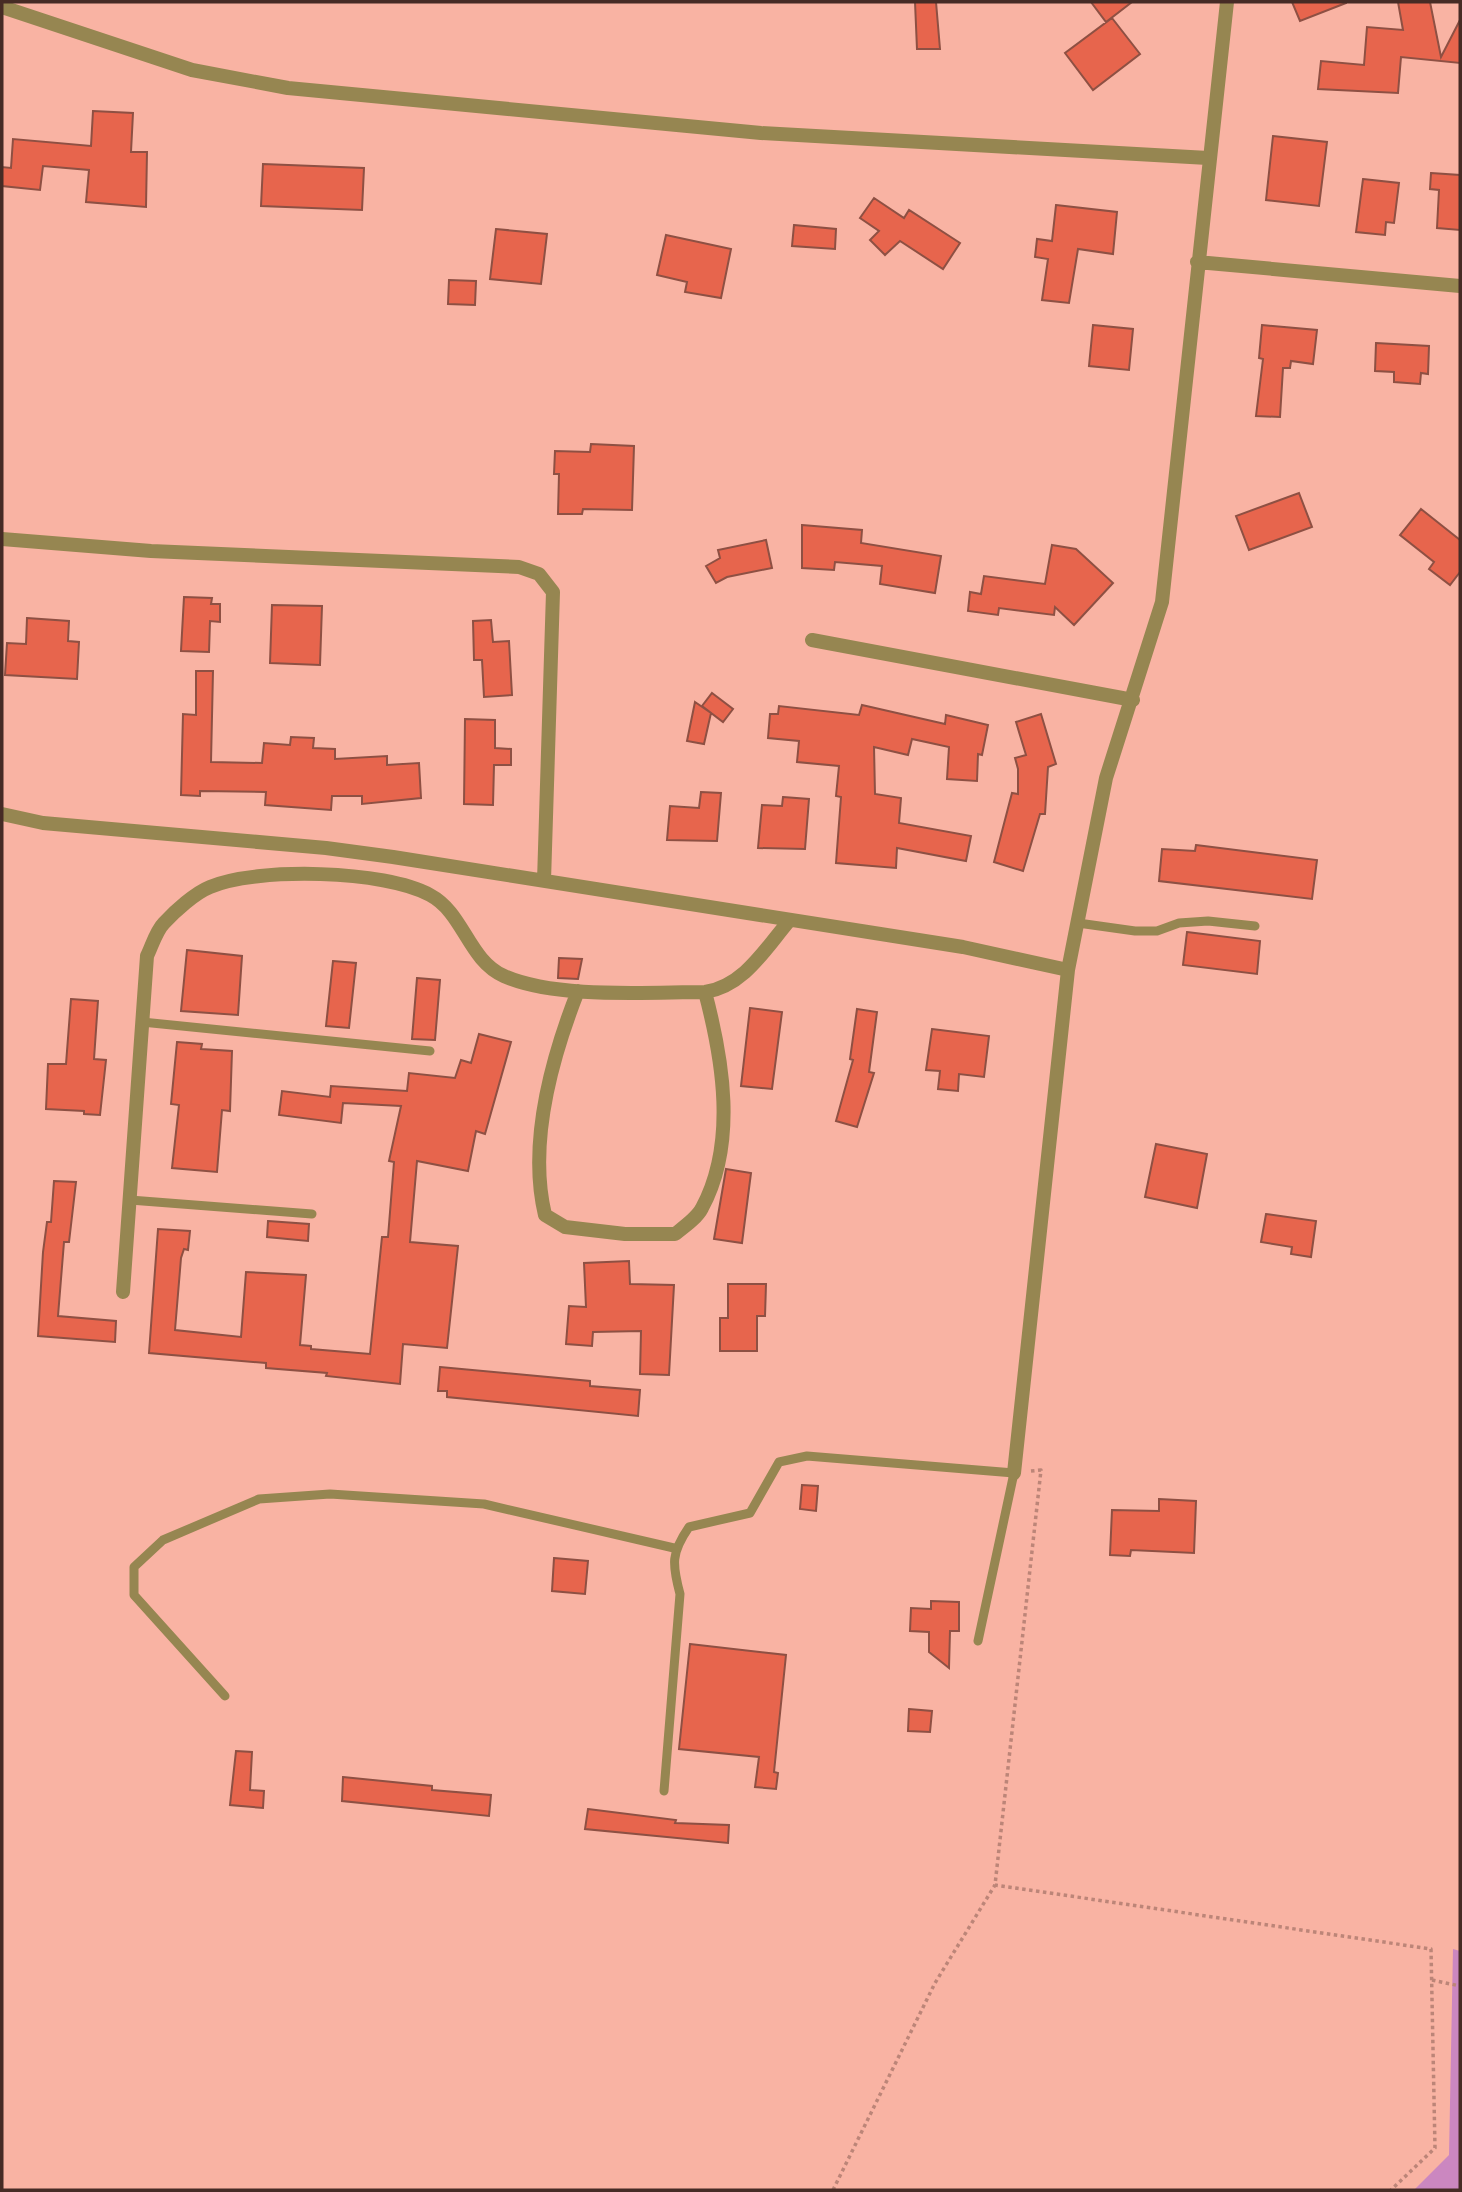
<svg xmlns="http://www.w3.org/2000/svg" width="1462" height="2192" font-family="'Golos Text',sans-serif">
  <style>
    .green { fill: #cb87c0 }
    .building { fill: #e7654d; stroke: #8e5043; stroke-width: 2 }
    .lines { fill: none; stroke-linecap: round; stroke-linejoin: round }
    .path { stroke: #bc8578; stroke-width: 3.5; stroke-dasharray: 3.5 3.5; stroke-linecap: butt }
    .lane { stroke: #968651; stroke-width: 9 }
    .street { stroke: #968651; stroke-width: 14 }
  </style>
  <rect width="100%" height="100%" fill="#f9b3a3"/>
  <!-- green -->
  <path class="green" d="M1453 1949 1460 1951V2190H1414L1449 2155Z"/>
  <!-- building -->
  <path class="building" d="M915 2H936L940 49H917Z
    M1091 2H1132L1106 22Z
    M1292 2H1346V3L1300 21Z
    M1398 2H1430L1441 57 1460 20V63L1401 57 1398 93 1318 89 1321 61 1364 65 1367 27 1403 30Z
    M1112 18 1140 54 1093 90 1065 53Z
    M93 111 133 113 131 152H147L146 207 86 202 89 170 43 166 40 190 2 186V167L11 168 13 139 91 146Z
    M1273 136 1327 142 1319 206 1266 200Z
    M263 164 364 168 362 210 261 206Z
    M1431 173 1460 175V230L1437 228 1439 190 1430 189Z
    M1363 179 1399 183 1394 223 1386 222 1385 235 1356 232Z
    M874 198 904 218 909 210 960 243 943 269 900 241 885 255 870 240 879 231 860 218Z
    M1056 205 1117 212 1113 254 1078 249 1069 303 1042 300 1048 259 1035 257 1037 239 1052 241Z
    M794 225 836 229 835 249 792 246Z
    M496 229 547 234 541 284 490 279Z
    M666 235 731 249 721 298 685 292 687 282 657 275Z
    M449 280 476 281 475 305 448 304Z
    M1093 325 1133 329 1129 370 1089 366Z
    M1262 325 1317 330 1313 364 1291 361 1290 368H1283L1280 417 1256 416 1263 359 1259 358Z
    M1376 343 1429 346 1428 374 1421 373 1420 384 1394 382V372L1375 371Z
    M591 444 634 446 632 510 583 509 582 514H558L559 474H554L555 451 590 452Z
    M1299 493 1312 527 1249 550 1236 516Z
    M1421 509 1460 540V572L1450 585 1429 569 1434 562 1400 535Z
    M802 525 862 530 861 543 941 556 935 593 880 584 882 566 835 562 834 570 802 568Z
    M766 540 772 568 727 577 716 583 706 566 720 558 718 550Z
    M1052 545 1076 549 1113 583 1074 625 1055 607 1054 615 999 608 998 615 968 611 970 592 981 594 984 576 1045 584Z
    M184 597 212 598 211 604H220V622L210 621 209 652 181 651Z
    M272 605 322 606 320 665 270 663Z
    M27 618 69 621 68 641 79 642 77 679 5 675 7 643 26 644Z
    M491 620 493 642 509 641 512 695 484 697 482 660H474L473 621Z
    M196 671H213L211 762 262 763 264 743 290 745 291 737 314 738 313 748 335 749V759L387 756V765L419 763 421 798 362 804V796H332L331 810 265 805 266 792 200 791V796L181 795 183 714 196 715Z
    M712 693 733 709 723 722 702 706Z
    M695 702 711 713 704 744 687 741Z
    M862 705 945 724 946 715 988 725 982 755 978 754 977 781 947 779 949 747 912 739 908 755 874 747 875 794 901 798 899 823 971 836 966 861 897 848 896 868 836 863 841 797 836 796 839 766 797 762 799 741 768 738 770 714H778L779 706 859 715Z
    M1041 714 1056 764 1048 767 1045 814H1040L1023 871 994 862 1012 793 1018 794V769L1015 758 1026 755 1016 722Z
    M465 719 495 720V748L511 749V765H494L493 805 464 804Z
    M701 792 721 793 717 841 667 840 670 806 699 808Z
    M783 797 809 799 805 849 758 848 762 805 782 806Z
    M1196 845 1317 860 1312 899 1159 881 1162 849 1195 851Z
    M1187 932 1260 941 1257 974 1183 965Z
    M187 950 242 956 238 1015 181 1011Z
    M559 958 582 959 578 979 558 978Z
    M333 961 356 963 349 1028 326 1026Z
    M417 978 440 980 435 1040 412 1039Z
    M71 999 98 1001 94 1059 106 1060 100 1115 84 1114V1111L46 1109 48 1064H66Z
    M750 1008 782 1012 772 1089 741 1086Z
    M857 1009 877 1012 869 1072 874 1073 857 1127 836 1121 853 1060 850 1059Z
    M932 1029 989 1036 984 1077 959 1074 958 1091 938 1089 940 1071 926 1070Z
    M479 1034 511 1042 485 1134 476 1131 468 1171 417 1161 410 1242 458 1246 447 1348 403 1344 400 1384 326 1376 327 1373 266 1368V1363L149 1353 158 1229 190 1231 188 1250 184 1249 181 1258 175 1330 241 1337 246 1272 306 1275 300 1345 311 1346V1349L370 1354 382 1237H388L394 1162 389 1161 401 1106 343 1103 341 1123 279 1115 282 1091 330 1097 331 1086 407 1091 409 1073 455 1078 461 1060 471 1063Z
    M177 1042 202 1044 201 1049 232 1051 230 1111 222 1110 217 1172 172 1168 179 1105 171 1104Z
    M1156 1144 1207 1154 1197 1208 1145 1197Z
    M726 1169 751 1173 742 1243 714 1239Z
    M54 1181 76 1182 69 1242H64L58 1316 116 1321 115 1342 38 1336 43 1252 47 1222H51Z
    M1266 1214 1316 1221 1311 1257 1291 1254 1292 1247 1261 1242Z
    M268 1221 309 1224 308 1241 267 1237Z
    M629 1261 630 1284 674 1285 669 1375 640 1374 641 1331 593 1332 592 1346 566 1344 569 1306 586 1307 584 1263Z
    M728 1284H766L765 1316H757V1351H720V1318H728Z
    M440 1367 590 1381V1386L640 1390 638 1416 447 1397V1391H438Z
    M802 1485 818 1486 816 1511 800 1509Z
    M1159 1499 1196 1501 1194 1553 1131 1550 1130 1556 1110 1555 1112 1510 1159 1511Z
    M554 1558 588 1561 585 1594 552 1591Z
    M931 1601 959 1602V1631H950L949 1668 929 1652V1632L910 1631 911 1608 931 1609Z
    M690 1644 786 1655 774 1772 778 1773 776 1789 755 1787 759 1757 679 1749Z
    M909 1709 932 1711 930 1732 908 1731Z
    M236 1751 252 1752 250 1790 264 1791 263 1808 230 1805Z
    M343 1777 432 1786V1790L491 1795 489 1816 342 1801Z
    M588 1809 676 1820 675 1823 729 1825 728 1843 585 1829Z"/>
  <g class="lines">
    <!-- path -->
    <path class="path" d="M1031 1471 1041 1470 995 1885 1431 1949 1435 2148 1391 2190
      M1432 1980 1460 1986
      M833 2190 935 1983 995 1885"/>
    <!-- lane -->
    <path class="lane" d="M1078 923 1135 931H1157L1179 923 1208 921 1255 926
      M142 1022 430 1051
      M130 1200 312 1214
      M225 1696 134 1595V1567L163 1540 259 1499 330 1494 484 1504 674 1548
      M664 1791 680 1594C672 1564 671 1553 689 1527L750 1513 779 1462 807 1456 1014 1473 978 1641"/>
    <!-- street -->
    <path class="street" d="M2 7 192 70 288 88 761 133 1208 158
      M1197 262 1460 286
      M2 539 151 551 519 567 539 574 553 592 544 881
      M812 640 1133 700
      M2 814 43 823 326 848 393 857 963 947 1068 970
      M578 991C552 1057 528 1144 545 1215L565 1227 625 1234H675C684 1227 697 1218 702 1208 737 1143 723 1060 705 992
      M123 1292 147 956C152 946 156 931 164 923 175 911 195 893 210 887 257 867 385 870 430 895 464 913 468 960 504 976 556 999 648 992 705 992 744 986 765 949 789 921
      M1014 1473 1068 970 1106 778 1162 602 1227 2"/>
  </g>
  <!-- border -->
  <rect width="1462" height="2192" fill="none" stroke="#462b25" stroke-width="7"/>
</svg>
